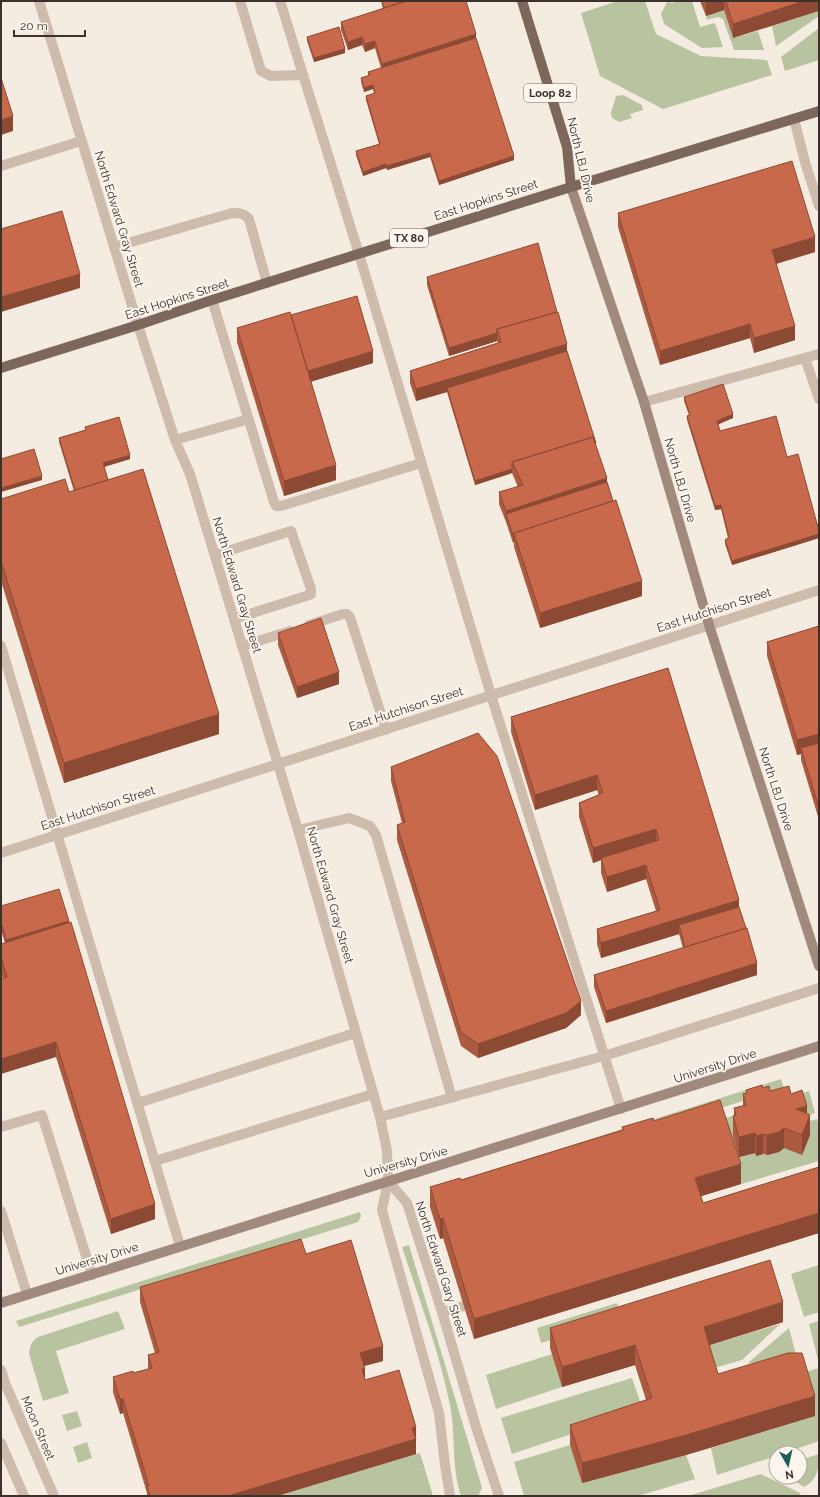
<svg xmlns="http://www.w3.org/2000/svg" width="820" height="1497" font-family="Raleway,sans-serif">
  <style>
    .green { fill: #b8c4a0 }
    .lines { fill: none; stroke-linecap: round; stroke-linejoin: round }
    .service { stroke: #cdbbac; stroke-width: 10 }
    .minor { stroke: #cdbbac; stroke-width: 10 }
    .secondary { stroke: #a18a7d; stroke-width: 10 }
    .primary { stroke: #7d675c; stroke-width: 10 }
    .wall { fill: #ac5a40 }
    .shaded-wall { fill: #8c4a34 }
    .building { fill: #c8694b; stroke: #8c4a34 }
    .labels { text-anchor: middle; stroke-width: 4; stroke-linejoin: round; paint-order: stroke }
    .shield { fill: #fbf5ee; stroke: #756b66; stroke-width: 1 }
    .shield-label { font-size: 11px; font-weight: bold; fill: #3b302b }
    .street-label { font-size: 12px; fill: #3b302b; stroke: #fbf5ee }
  </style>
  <rect width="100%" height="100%" fill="#f4ebe1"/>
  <!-- green -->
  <path class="green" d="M618 1H645L656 34 701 56 767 60 772 75 663 109 600 76 581 13Z
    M678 1H692L700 27 715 23 723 47 702 48 664 24 661 14 667 2 673 3Z
    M724 10 733 38 758 31 764 50H734L723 19 718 17 707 20 706 16Z
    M819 11V16L776 46 772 26Z
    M819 28V60L785 71 781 57Z
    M623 95 642 105 643 110 630 114 632 118 619 122 612 118 611 113 616 96Z
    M781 1079 784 1088 461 1190 458 1181Z
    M809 1091 815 1113 804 1117 755 1153 767 1155 779 1152 784 1148 806 1122 817 1119 819 1125V1161L741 1184 720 1120Z
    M360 1212 361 1216 358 1222 19 1327 16 1321Z
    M409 1245 480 1481 482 1488 478 1496H461C451 1466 456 1435 450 1405 439 1351 419 1299 402 1247Z
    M819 1265V1312L804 1317 791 1274Z
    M617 1303 621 1315 640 1312 541 1343 537 1328Z
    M118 1311 125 1329 56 1351 69 1393 43 1401 29 1354C30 1345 31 1342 38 1337Z
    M819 1321V1360H818L809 1324Z
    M780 1324 742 1360 711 1369 704 1347Z
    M789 1328 799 1366 748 1363Z
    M552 1354 562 1387 496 1409 486 1375Z
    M819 1368V1441L784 1453H776V1456L717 1475 711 1448 815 1416 802 1373Z
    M632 1378 643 1410 512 1454 501 1418Z
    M77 1411 82 1426 67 1431 62 1415Z
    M87 1442 92 1458 78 1463 73 1447Z
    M570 1445 582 1482 686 1455 695 1479 638 1496H524L514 1462Z
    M420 1453 433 1496H278L416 1454Z
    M819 1454C819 1467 818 1480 804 1487L789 1477H800V1460Z
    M761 1474 800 1493 801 1496H688Z"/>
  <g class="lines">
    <!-- service -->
    <path class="service" d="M240 1 261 71 271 76 302 75
      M280 1 359 254 491 695 621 1109
      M794 119 805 162 819 206
      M1 166 81 141
      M114 247 232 213C239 213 244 213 249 219L267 283
      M212 300 274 502 276 506H281L421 463
      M805 358 819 399
      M644 402 819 354
      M175 440 249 419
      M215 555 291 531 311 589V594L306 596 234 619
      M309 625 343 614H347L350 617 386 730
      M1 646 180 1246
      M242 646 290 631
      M298 830 349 818 370 826 376 835 452 1098
      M138 1103 355 1033
      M380 1117 604 1056 819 988
      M1 1127 42 1115 92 1275
      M155 1161 373 1094
      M1 1211 27 1294
      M442 1312 464 1306"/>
    <!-- minor -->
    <path class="minor" d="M39 1 138 325 175 440 190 474 298 830 380 1117 387 1151 388 1181 382 1210 439 1413 445 1465 450 1496
      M1 853 819 590
      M388 1181 407 1203 442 1312 476 1427 499 1496
      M1 1370 5 1383 54 1496
      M1 1443 24 1496"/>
    <!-- secondary -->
    <path class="secondary" d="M571 187 644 402 709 625 819 966
      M1 1303 819 1046"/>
    <!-- primary -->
    <path class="primary" d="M522 1 567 147 571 187
      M1 368 138 325 212 300 571 187 819 111"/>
  </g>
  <!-- wall -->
  <path class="wall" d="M381 1H466L476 38 514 160 439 185 430 157 387 170 386 168 363 176 356 155V151L379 144 366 100V96L374 94 373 89 364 92 361 82V78L368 76V72L381 68 375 48 365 52 362 45 348 50 341 30V22L383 9Z
    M700 1H819L733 38 724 10 706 16Z
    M307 37 345 53 314 62 307 41Z
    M818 157H819V172L818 169Z
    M618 213 815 252 776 264 795 340 754 353 750 338 660 365 618 227Z
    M427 277 567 351 607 482 642 596 540 628 514 547V542L513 543 506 522 499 504V492L518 487 512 473 475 485 447 392 416 401 410 383V371L498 343 497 341 449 356 427 285Z
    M237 328 373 363 311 381 336 480 284 496 237 342Z
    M684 397 733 418 718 424 720 431 787 457 819 531V538L732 565 725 544V540L728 538 721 509 715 510 687 420V416L689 415 684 401Z
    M85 427 130 459 104 467 108 480 219 734 64 783 1 581V499L69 492 74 491 59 442V438L85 430Z
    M819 626V820L801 760V754L797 755 767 656V642Z
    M278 633 339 684 297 698 278 645Z
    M668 668 739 907 757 975 606 1023 594 987V975L683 948 679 934 601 958 597 944V929L656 911 646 879 607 892 601 873V860L593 863 579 817V803L599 795 597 790 535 810 511 732V717Z
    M391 767 581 1015 566 1028 478 1058 461 1046 397 840V825L402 823 391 781Z
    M1 906 69 923 155 1219 111 1234 56 1057 3 978 1 972V944L5 943 1 930Z
    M763 1088 770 1091 791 1094 807 1114 810 1135 802 1155 784 1148 779 1152 767 1155 763 1154 756 1156 755 1153 739 1157 733 1136V1116L734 1115V1108L743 1106V1094L746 1093V1090Z
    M654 1121 741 1184 701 1196 703 1203 819 1167V1233L474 1339 443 1238 440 1239 430 1207V1187L461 1180 622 1130V1127Z
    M306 1254 383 1361 364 1366 365 1377V1380L416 1427V1454L277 1496H147V1493L123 1413 120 1414 113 1392V1377L133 1373 148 1369V1355L155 1353 140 1302V1287Z
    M783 1322 709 1345 718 1374 815 1416 686 1455 582 1483 570 1445V1425L646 1400 635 1365 562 1387 550 1348V1328Z"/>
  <!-- shaded-wall -->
  <path class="shaded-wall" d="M706 1H724V10L706 16Z
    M804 1H819V11L733 38V24Z
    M476 34V42L382 72V64Z
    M362 37V45L348 50V42Z
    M375 41V48L365 52V44Z
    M345 49V53L314 62V58Z
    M373 85V89L364 92V88Z
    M13 116V131L1 135V120Z
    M430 153V157L387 170V166Z
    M514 156V160L439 185V181Z
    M386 164V168L363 176V172Z
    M815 237V252L772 265V250Z
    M80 274V288L1 312V297Z
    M750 324V338L660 365V351Z
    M795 326V340L754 353V338Z
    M497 333V341L449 356V348Z
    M567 344V355L447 388V392L416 401V389Z
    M373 351V363L307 383V371Z
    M733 414V418L717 425V421Z
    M130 455V459L103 467V463Z
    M336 465V480L284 496V481Z
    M512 469V473L475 485V481Z
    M42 476V480L1 492V488Z
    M607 478V490L506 514V511Z
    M721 505V509L715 510V506Z
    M819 534V538L732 565V561Z
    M513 535H514V542L513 543Z
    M642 581V596L540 628V613Z
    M339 672V684L297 698V687Z
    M219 714V734L64 783V763Z
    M819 734V748H801V754L797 755V740Z
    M597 775V790L535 810V795Z
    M656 829V844L601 858V860L593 863V848Z
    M646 865V879L607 892V877Z
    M739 900V915L679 925V934L601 958V943Z
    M69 921V929L6 948V940Z
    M757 963V975L606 1023V1011Z
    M581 1001V1015L566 1028 478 1058V1044Z
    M56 1042V1057L1 1074V1059Z
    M807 1106V1122L810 1115V1135L802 1155V1135L796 1109Z
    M784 1128V1148L779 1152 767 1155V1135Z
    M755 1133V1153L739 1157V1137Z
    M763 1134V1154L756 1156V1136Z
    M741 1164V1184L695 1198V1178Z
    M155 1204V1219L111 1234V1219Z
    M819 1213V1233L474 1339V1319Z
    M443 1218V1238L440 1239V1219Z
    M783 1302V1322L704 1347V1327Z
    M635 1345V1365L562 1387V1367Z
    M383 1346V1361L360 1367V1353Z
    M362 1369H365V1383Z
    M815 1396V1416L686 1455 582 1483V1463Z
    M120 1399H123V1413L120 1414Z
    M416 1427V1454L277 1496H228Z"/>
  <!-- building -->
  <path class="building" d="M382 1H406L384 8Z
    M406 1H466L476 34 382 64 375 41 365 44 362 37 348 42 341 22Z
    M726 1H804L733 24Z
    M339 27 345 49 314 58 307 37Z
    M476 38 514 156 439 181 430 153 387 166 386 164 363 172 356 151 380 144 366 96 375 93 373 85 364 88 361 78 370 75 368 72Z
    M1 78 13 116 1 120Z
    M792 161 815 237 772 250 795 326 754 338 750 324 660 351 618 213Z
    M62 211 80 274 1 297V229Z
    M538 243 557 312 497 329V333L449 348 427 277Z
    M357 296 373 351 308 371 291 315Z
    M290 312 336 465 284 481 237 328Z
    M558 312 567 344 416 389 410 371 501 342 497 329Z
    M567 351 596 443H595L593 437 512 462V469L475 481 447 388Z
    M723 384 733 414 717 421 720 431 776 416 787 457 798 454 819 531V534L732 561 725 540 729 537 721 505 715 506 687 416 690 415 684 397Z
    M119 417 130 455 103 463 108 480 75 490 59 438 86 430 85 427Z
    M593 437 607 478 506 511 499 492 523 485 512 462Z
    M34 449 42 476 1 488V459Z
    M143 469 219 714 64 763 1 561V499L65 479 69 492Z
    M607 482 613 501 514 533V535H513L506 514Z
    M616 500 642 581 540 613 514 533Z
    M321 618 339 672 297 687 278 633Z
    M819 626V734L797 740 767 642Z
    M668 668 739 900 601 943 597 929 660 910 646 865 607 877 601 858 659 840 656 829 593 848 579 803 603 793 597 775 535 795 511 717Z
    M478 733 497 756 581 1001 566 1013 478 1044 461 1032 397 825 405 822 391 767Z
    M819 743V808L801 748Z
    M59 889 69 921 6 940 1 922V906Z
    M739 907 746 928 685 947 679 925Z
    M71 922 155 1204 111 1219 56 1042 1 1059V978L7 977 1 957V944Z
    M747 928 757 963 606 1011 594 975Z
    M762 1085 763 1088 769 1086 770 1091 789 1086 791 1094 802 1090 807 1106 796 1109 810 1115 802 1135 784 1128 779 1132 767 1135 763 1134 756 1136 755 1133 739 1137 733 1116 736 1115 734 1108 746 1105 743 1094 747 1093 746 1090Z
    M720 1100 741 1164 695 1178 703 1203 819 1167V1213L474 1319 443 1218 440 1219 430 1187 460 1178 461 1180 623 1130 622 1127 653 1118 654 1121Z
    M301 1239 306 1254 351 1240 383 1346 360 1353 365 1369H362L365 1380 399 1370 416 1427 412 1428 416 1439 228 1496H150L147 1486H149L123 1399H120L113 1377 133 1371V1373L152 1368 148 1355 159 1352 140 1287Z
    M770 1260 783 1302 704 1327 718 1374 788 1353H802L815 1396 686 1435 582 1463 570 1425 652 1398 635 1345 562 1367 550 1328Z"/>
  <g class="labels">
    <!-- shield labels -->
    <g class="shield">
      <rect x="524" y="84" width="52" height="18" rx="3"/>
      <rect x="390" y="229" width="38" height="18" rx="3"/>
    </g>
    <g class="shield-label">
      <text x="550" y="97">Loop 82</text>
      <text x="409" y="242">TX 80</text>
    </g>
    <!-- street labels -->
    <g class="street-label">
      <text transform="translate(581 160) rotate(77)" y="4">North LBJ Drive</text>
      <text transform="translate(486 200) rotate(-18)" y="4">East Hopkins Street</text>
      <text transform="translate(119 219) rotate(73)" y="4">North Edward Gray Street</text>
      <text transform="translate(177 299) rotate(-18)" y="4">East Hopkins Street</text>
      <text transform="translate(680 480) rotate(74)" y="4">North LBJ Drive</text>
      <text transform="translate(237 585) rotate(73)" y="4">North Edward Gray Street</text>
      <text transform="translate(714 610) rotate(-18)" y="4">East Hutchison Street</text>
      <text transform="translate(406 709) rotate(-18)" y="4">East Hutchison Street</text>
      <text transform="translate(776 789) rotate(72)" y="4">North LBJ Drive</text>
      <text transform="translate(98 808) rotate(-18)" y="4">East Hutchison Street</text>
      <text transform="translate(330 895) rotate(74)" y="4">North Edward Gray Street</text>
      <text transform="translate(715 1066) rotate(-18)" y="4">University Drive</text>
      <text transform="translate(406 1162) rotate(-16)" y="4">University Drive</text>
      <text transform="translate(97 1259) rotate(-17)" y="4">University Drive</text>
      <text transform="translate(441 1269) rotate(72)" y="4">North Edward Gary Street</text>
      <text transform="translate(38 1428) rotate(67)" y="4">Moon Street</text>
    </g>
  </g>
  <!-- border -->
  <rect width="820" height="1497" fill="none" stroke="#3b302b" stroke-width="4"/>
  <!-- north arrow -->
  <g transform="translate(788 1465) rotate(171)"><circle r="19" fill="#fbf5ee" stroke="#aea6a0"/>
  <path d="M0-3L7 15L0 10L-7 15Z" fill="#1f5a5e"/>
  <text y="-6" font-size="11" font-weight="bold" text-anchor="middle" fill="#3b302b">N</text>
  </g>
  <!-- scale -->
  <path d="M14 30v6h71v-6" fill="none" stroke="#3b302b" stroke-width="2"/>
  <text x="20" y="30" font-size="12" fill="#3b302b" stroke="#fbf5ee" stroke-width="3" paint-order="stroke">20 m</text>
</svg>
